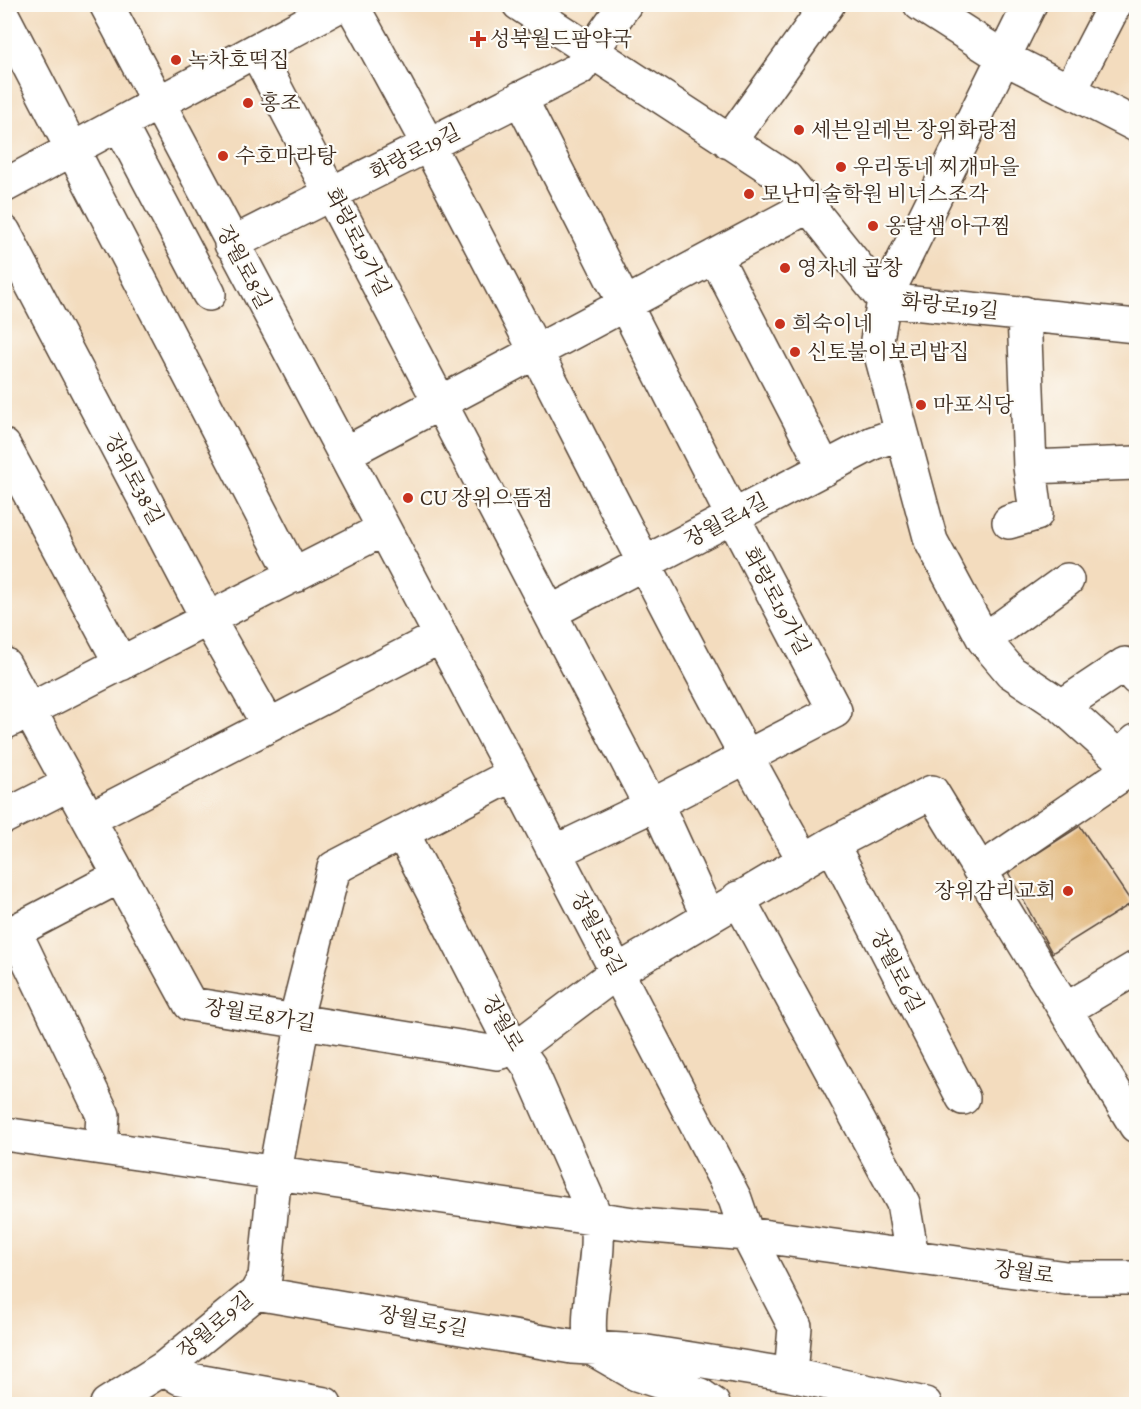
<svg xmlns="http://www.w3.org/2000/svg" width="1141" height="1409" font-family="Alegreya,'Noto Serif KR',serif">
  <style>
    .building { fill: #ddac68 }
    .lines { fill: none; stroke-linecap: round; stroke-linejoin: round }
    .minor-casing { stroke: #574536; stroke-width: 36 }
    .minor { stroke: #fff; stroke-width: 33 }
    .poi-dot { fill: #c8321e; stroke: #fdfcf7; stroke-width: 2 }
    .labels { text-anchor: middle; stroke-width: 4.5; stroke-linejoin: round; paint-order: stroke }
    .poi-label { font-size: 21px; fill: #3b2a1e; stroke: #fdfcf7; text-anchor: start }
    .street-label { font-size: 21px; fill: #3b2a1e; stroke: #fdfcf7 }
  </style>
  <rect width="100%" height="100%" fill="#fdfcf7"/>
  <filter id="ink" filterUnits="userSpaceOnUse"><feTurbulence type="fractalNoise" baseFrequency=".0167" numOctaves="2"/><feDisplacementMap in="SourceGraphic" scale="12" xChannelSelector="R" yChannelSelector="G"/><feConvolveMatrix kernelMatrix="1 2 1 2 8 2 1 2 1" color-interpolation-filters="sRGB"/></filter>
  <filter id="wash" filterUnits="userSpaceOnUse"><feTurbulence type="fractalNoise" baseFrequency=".008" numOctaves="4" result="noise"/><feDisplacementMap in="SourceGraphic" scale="24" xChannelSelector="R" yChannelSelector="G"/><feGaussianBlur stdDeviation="1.35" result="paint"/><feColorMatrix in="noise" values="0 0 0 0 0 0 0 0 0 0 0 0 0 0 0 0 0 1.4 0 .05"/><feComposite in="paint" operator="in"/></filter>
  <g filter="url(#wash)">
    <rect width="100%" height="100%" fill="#f3dcbe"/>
    <g id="blocks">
      <!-- building -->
      <path class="building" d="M1080 826 1132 903 1052 953 1008 872Z"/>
    </g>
  </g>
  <g filter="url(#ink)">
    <use href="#blocks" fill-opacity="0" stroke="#574536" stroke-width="1.5"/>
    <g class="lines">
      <!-- minor casing -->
      <g class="minor-casing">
        <path id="minor" d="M106 4 514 774 735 1199 747 1234 795 1327 791 1375
          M351 4C510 286 644 579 804 860
          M519 4 786 178 884 300 1136 326
          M920 4 1003 57 1136 125
          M1030 4 884 300 877 340 931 541 984 640 1011 672 1062 706 1136 773
          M4 18 294 576
          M256 51 644 793 662 816 708 917
          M1070 91 1115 4
          M520 98 733 517 835 711 653 805 555 852
          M120 125 209 294
          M729 142 828 4
          M4 186 342 4
          M4 232 202 608 268 724
          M231 244 579 69 625 4
          M715 256 825 469
          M4 446 121 664
          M344 454 809 206
          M1030 467 1136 463
          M1009 522 1036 514 1030 467 1024 313
          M551 612 873 443 902 433
          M984 640 1067 580
          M4 664 190 1004 497 1053 516 1048 618 971 832 844 932 792 1136 1126
          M1062 706 1125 664 1136 678
          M4 723 384 529
          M4 817 69 784
          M89 819 441 636
          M402 832 506 1034 529 1066 596 1218C602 1262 584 1304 591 1348L636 1374 700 1395 713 1404
          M832 844 963 1098
          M980 871 1121 775 1119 757 1136 741
          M738 898 903 1203 912 1256
          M15 932 103 1115 101 1147
          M4 937 120 876
          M1065 1010 1136 968
          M4 1134 641 1225 747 1234 1066 1278H1136
          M256 1293 572 1347 641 1351 791 1375 925 1404
          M164 1368 180 1378 325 1404
          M107 1404 164 1368 256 1293 265 1277 275 1171 300 1037 299 1006 334 868 514 774"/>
      </g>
      <!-- minor -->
      <use href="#minor" class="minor"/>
    </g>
  </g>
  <!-- markers -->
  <g class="poi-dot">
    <path d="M475 30h6v6h6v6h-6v6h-6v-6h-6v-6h6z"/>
    <circle cx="176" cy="60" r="6"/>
    <circle cx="248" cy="103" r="6"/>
    <circle cx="799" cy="130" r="6"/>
    <circle cx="223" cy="156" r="6"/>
    <circle cx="841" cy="167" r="6"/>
    <circle cx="749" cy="194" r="6"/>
    <circle cx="873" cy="226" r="6"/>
    <circle cx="785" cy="268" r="6"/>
    <circle cx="780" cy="324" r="6"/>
    <circle cx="795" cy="352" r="6"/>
    <circle cx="921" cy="405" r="6"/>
    <circle cx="408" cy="498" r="6"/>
    <circle cx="1068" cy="891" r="6"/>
  </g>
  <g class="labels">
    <!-- poi labels -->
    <g class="poi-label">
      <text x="490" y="46">성북월드팜약국</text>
      <text x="188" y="67">녹차호떡집</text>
      <text x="260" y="110">홍조</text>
      <text x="811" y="137">세븐일레븐 장위화랑점</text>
      <text x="235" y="163">수호마라탕</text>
      <text x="853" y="174">우리동네 찌개마을</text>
      <text x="761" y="201">모난미술학원 비너스조각</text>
      <text x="885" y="233">옹달샘 아구찜</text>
      <text x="797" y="275">영자네 곱창</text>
      <text x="792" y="331">희숙이네</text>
      <text x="807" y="359">신토불이보리밥집</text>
      <text x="933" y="412">마포식당</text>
      <text x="420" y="505">CU 장위으뜸점</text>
      <text x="1056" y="898" text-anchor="end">장위감리교회</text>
    </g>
    <!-- street labels -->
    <g class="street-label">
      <text transform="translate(415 152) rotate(-27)" y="7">화랑로19길</text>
      <text transform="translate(358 242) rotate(63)" y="7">화랑로19가길</text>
      <text transform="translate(244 267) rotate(62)" y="7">장월로8길</text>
      <text transform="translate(950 306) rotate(6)" y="7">화랑로19길</text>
      <text transform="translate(134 479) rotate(62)" y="7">장위로38길</text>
      <text transform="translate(726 520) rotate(-28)" y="7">장월로4길</text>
      <text transform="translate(777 601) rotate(62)" y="7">화랑로19가길</text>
      <text transform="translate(598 933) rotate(62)" y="7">장월로8길</text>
      <text transform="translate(897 971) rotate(63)" y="7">장월로6길</text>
      <text transform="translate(260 1015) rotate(9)" y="7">장월로8가길</text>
      <text transform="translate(503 1023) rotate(60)" y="7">장월로</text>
      <text transform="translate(1024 1272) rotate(8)" y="7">장월로</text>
      <text transform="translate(423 1321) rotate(10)" y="7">장월로5길</text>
      <text transform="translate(215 1325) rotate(-40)" y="7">장월로9길</text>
    </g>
  </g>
  <!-- margin -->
  <rect width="1141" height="1409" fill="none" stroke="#fdfcf7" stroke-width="24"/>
</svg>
